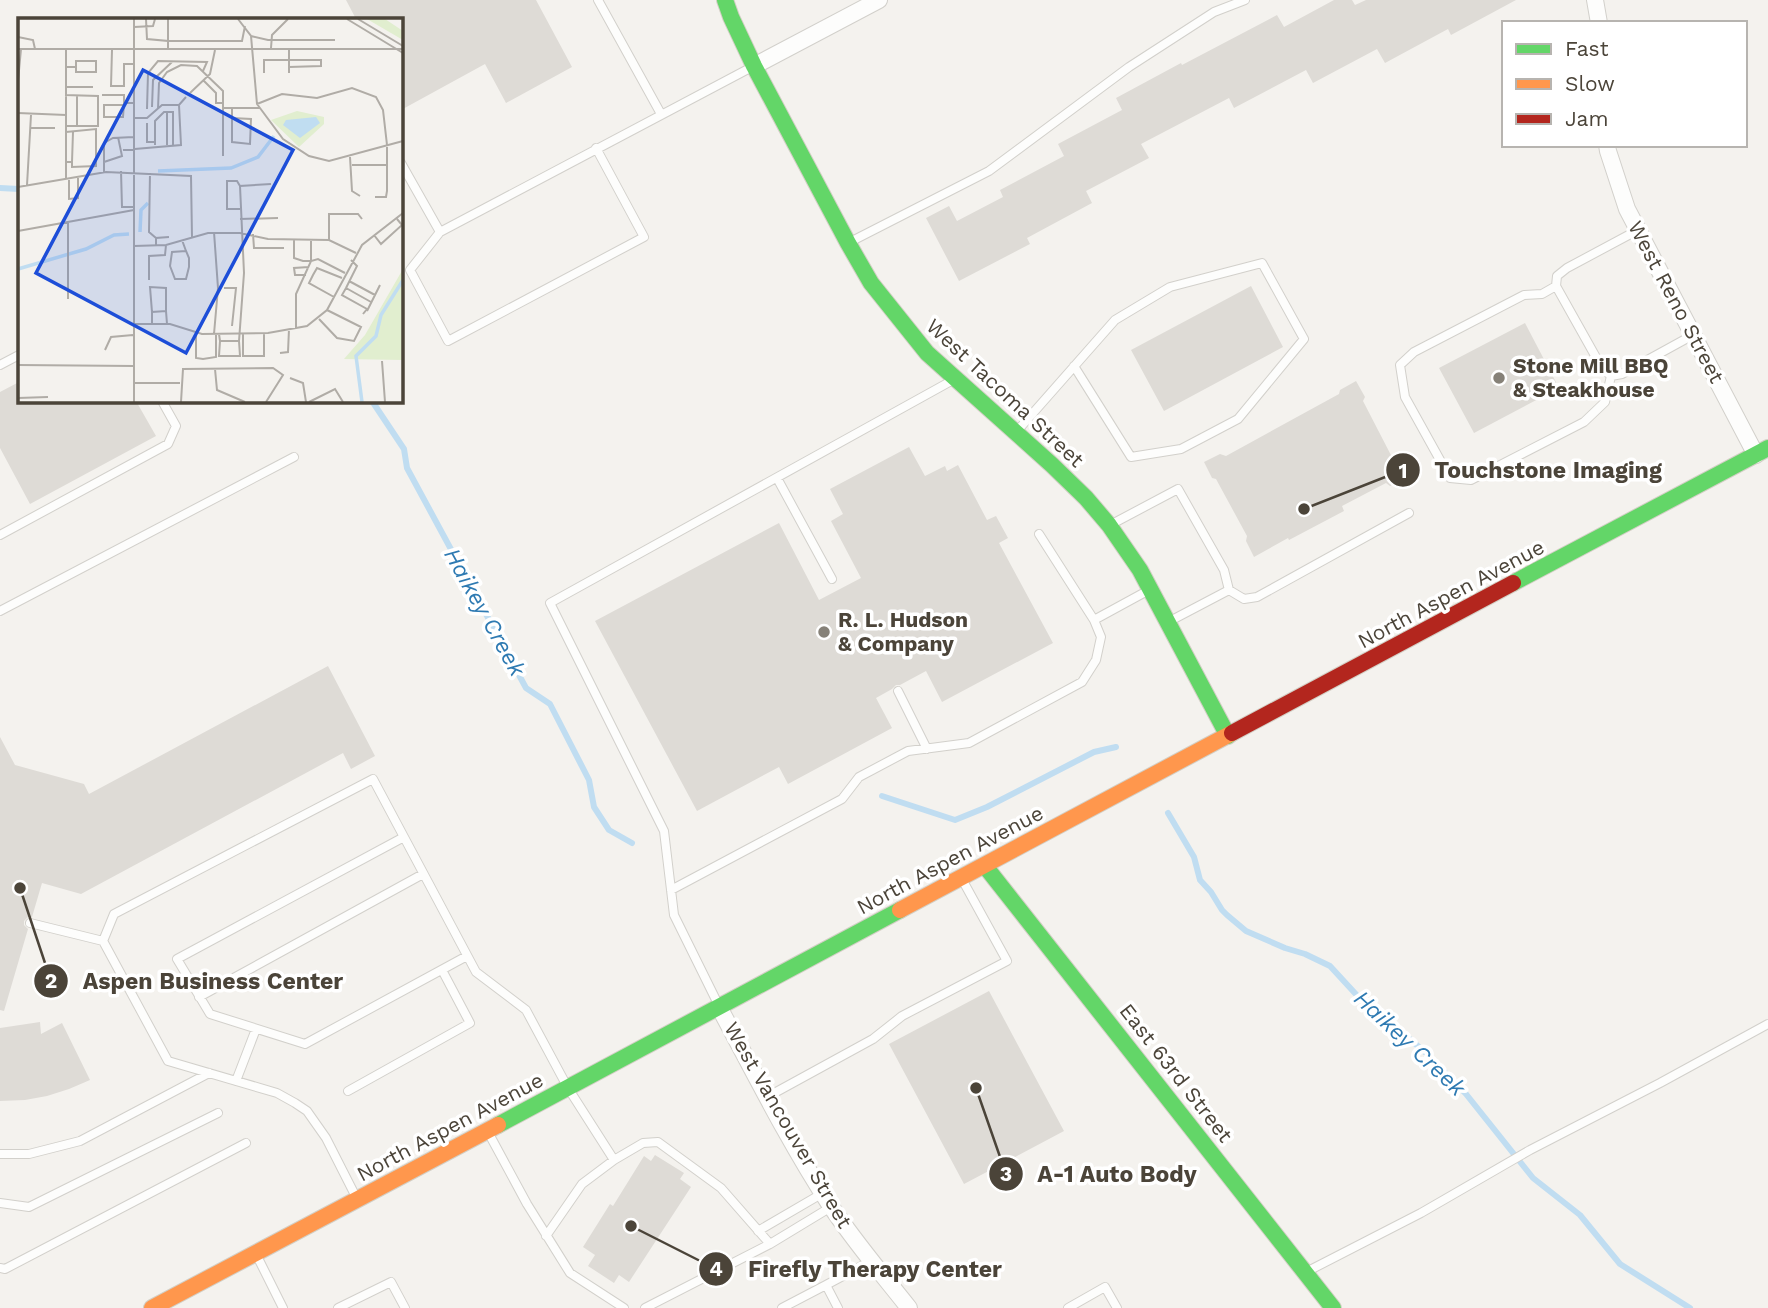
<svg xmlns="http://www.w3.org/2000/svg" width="1768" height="1308" font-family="'Work Sans',sans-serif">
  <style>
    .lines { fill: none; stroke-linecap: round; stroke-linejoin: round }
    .stream { stroke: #c0ddf1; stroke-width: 6 }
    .building { fill: #dedbd6 }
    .lane-casing { stroke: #d2d0cb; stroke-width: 10 }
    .street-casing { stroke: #d2d0cb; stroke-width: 18 }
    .fast-casing { stroke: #d3cfc5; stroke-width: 18 }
    .slow-casing { stroke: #d3cfc5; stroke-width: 18 }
    .jam-casing { stroke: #d3cfc5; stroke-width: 18 }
    .lane { stroke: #fdfdfc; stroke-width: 8 }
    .street { stroke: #fdfdfc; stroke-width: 16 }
    .fast { stroke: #63d668; stroke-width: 16 }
    .slow { stroke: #ff974d; stroke-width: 16 }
    .jam { stroke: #b3261e; stroke-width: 16 }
    .poi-dot { fill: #868178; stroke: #fff; stroke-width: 2.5 }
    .labels { text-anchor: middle; stroke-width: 7; stroke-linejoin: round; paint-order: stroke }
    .street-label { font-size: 21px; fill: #4b4439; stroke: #fff }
    .poi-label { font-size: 21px; font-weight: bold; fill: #4b4439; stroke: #fff; text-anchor: start }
    .water-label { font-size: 23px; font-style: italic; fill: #2e7ab2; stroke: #fff }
    .inset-river { fill: none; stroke: #c0ddf1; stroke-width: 3.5 }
    .inset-road { fill: none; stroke: #b0aca6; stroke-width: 2 }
    .view { fill: #1d4ed8; fill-opacity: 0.15; stroke: #1d4ed8; stroke-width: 3.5 }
    .inset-edge { fill: none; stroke: #4b4439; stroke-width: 3.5 }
    .leader { fill: none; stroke: #4b4439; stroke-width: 2.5 }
    .callout-dot { fill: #4b4439; stroke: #fff; stroke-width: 2.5 }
    .mark-label { font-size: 21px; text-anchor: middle; font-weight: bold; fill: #fff }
    .callout-label { font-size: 23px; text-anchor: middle; font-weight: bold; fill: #4b4439; stroke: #fff; stroke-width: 7; stroke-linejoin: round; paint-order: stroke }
  </style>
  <rect width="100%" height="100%" fill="#f4f2ee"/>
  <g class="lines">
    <!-- stream -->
    <path class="stream" d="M0 188 19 189
      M372 401 404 449 407 468 526 688 550 704 589 780 594 807 609 830 632 843
      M882 796 955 820 987 807 1094 752 1116 747
      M1168 813 1194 857 1200 880 1211 892 1222 910 1227 915 1246 931 1285 948 1305 954 1330 966 1364 1003 1383 1016 1426 1053 1466 1094 1533 1178 1580 1215 1620 1264 1690 1308"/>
  </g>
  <!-- building -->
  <path class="building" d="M346 0H536L572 67 506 103 485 64 401 110V19H356Z
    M1334 0H1352L1355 5 1366 0H1516L1451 35 1448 29 1385 63 1377 49 1313 83 1306 70 1234 108 1229 98 1141 144 1149 158 1086 191 1092 203 1027 238 1030 244 959 281 926 218 949 206 957 221 1003 197 1000 190 1064 156 1058 144 1122 110 1116 98 1181 63 1182 65 1277 15 1284 27Z
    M1251 286 1283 347 1164 411 1131 350Z
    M1525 323 1559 388 1474 433 1439 368Z
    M1356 381 1365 397 1363 401 1394 461H1399L1407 477 1390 486 1386 483 1342 506 1344 511 1289 540 1288 538 1254 557 1246 541 1247 536 1216 479 1212 478 1204 462 1220 454 1226 456 1339 394 1340 390Z
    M19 382V401H136L156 436 30 504 0 448V392Z
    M909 447 925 476 945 466 947 471 958 465 987 520 996 516 1008 538 999 543 1053 643 942 702 926 671 900 685H896L892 689 876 698 892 728 788 784 779 767 697 811 595 621 779 523 819 600 861 578 831 521 843 514 830 489Z
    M328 666 375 756 351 769 343 753 81 894 42 883 32 917H28L24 921V925L28 929 4 1011 0 1010V737L15 765 84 784 89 794Z
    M989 991 1064 1131 964 1184 889 1044Z
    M40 1022 41 1034 62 1023 90 1080 69 1089 47 1096 25 1100 0 1101V1028Z
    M655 1155 684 1173 680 1179 691 1187 629 1282 619 1275 614 1283 588 1266 595 1255 583 1247 610 1204 613 1206 644 1156 651 1161Z"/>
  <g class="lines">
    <!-- lane casing -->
    <g class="lane-casing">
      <path id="lane" d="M598 0 661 114
        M401 163 440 232 752 67
        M1638 230 1567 268 1557 276 1556 286 1602 368 1611 376 1622 374 1693 335
        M440 232 410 270 448 341 644 237 596 148
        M850 242 989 171 1129 67 1214 12 1245 0
        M1556 286 1542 294 1524 295 1414 352 1400 365 1405 397 1450 478 1471 480 1584 422 1605 402 1611 376
        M0 365 19 355
        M1018 430 1115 320 1170 287 1262 263 1304 339 1238 419 1181 449 1131 457 1074 366
        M777 478 832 579
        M1112 524 1178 489 1224 570 1229 590 1244 599 1257 597 1409 513
        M1039 534 1094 620 1149 590
        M0 535 168 444 176 426 162 401
        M0 611 294 457
        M1170 621 1229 590
        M898 691 927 749
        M404 837 177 959 210 1014 305 1044 467 956
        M671 890 842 799 859 777 908 751 969 743 1082 682 1096 660 1101 637 1094 620
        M30 923 103 941 168 1061 277 1093 295 1103 307 1111 326 1138 356 1197
        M103 941 114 914 373 779 476 972 526 1010 568 1088 614 1160
        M199 997 423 874
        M718 1004 674 915 664 831 550 603 953 380
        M236 1081 256 1029
        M348 1091 470 1023 442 970
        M767 1097 873 1039 902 1016 1007 961 963 881
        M488 1132 527 1204 570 1273 624 1308
        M0 1154H29L80 1141 209 1073
        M0 1203 29 1207 218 1113
        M758 1231 823 1193
        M546 1236 582 1184 614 1160 643 1143 658 1142 721 1188 770 1244
        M257 1256 283 1308
        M0 1268 5 1269 246 1143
        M1308 1271 1421 1213 1530 1150 1660 1083 1768 1024
        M826 1285 871 1261
        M338 1308 391 1282 405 1308
        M645 1308 770 1244 831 1207
        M782 1308 826 1285 838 1308
        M1068 1308 1105 1287 1117 1308"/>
    </g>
    <!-- street casing -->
    <g class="street-casing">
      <path id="street" d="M1595 0 1599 23
        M754 66 879 0
        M1607 145 1608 151 1627 209 1756 455
        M719 1007C755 1074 789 1142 830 1205 854 1241 882 1274 909 1308"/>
    </g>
    <!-- fast casing -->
    <g class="fast-casing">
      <path id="fast" d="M725 0 731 17 754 66 848 243 871 283 927 353 1052 465 1086 498 1109 525 1140 570 1228 736
        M1513 583 1768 448
        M985 866 1333 1308
        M498 1125 900 910"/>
    </g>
    <!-- slow casing -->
    <g class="slow-casing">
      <path id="slow" d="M900 910 1232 733
        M152 1308 498 1125"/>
    </g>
    <!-- jam casing -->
    <g class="jam-casing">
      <path id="jam" d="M1232 733 1513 583"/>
    </g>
    <!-- lane -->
    <use href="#lane" class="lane"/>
    <!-- street -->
    <use href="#street" class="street"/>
    <!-- fast -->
    <use href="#fast" class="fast"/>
    <!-- slow -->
    <use href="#slow" class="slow"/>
    <!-- jam -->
    <use href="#jam" class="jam"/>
  </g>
  <!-- markers -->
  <g class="poi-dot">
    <circle cx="1499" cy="378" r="7"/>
    <circle cx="824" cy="632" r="7"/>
  </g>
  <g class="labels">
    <!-- street labels -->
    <g class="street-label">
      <text transform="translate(1676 302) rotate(62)" y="7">West Reno Street</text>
      <text transform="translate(1005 393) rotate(43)" y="7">West Tacoma Street</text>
      <text transform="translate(1451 594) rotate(-28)" y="7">North Aspen Avenue</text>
      <text transform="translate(950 860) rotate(-28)" y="7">North Aspen Avenue</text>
      <text transform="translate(1176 1073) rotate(52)" y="7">East 63rd Street</text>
      <text transform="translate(788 1125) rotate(60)" y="7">West Vancouver Street</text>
      <text transform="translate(450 1127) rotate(-28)" y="7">North Aspen Avenue</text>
    </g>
    <!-- poi labels -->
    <g class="poi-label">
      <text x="1513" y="373">Stone Mill BBQ<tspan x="1513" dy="24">&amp; Steakhouse</tspan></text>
      <text x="838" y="627">R. L. Hudson<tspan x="838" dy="24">&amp; Company</tspan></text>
    </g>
    <!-- water labels -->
    <g class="water-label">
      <text transform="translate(485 612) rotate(61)" y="8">Haikey Creek</text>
      <text transform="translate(1410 1043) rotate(43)" y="8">Haikey Creek</text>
    </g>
  </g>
  <!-- overview -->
  <g transform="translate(18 18)">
    <rect width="385" height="385" fill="#f4f2ee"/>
    <path d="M349 1H367L385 13V22ZM279 93 306 99V106L281 129 253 102ZM385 251V342L326 341 347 317Z" fill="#e1eecf"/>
    <path d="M298 99 302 105 282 120 265 107 268 102Z" fill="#c0ddf1"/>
    <path class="inset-river" d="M140 153 213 150 240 139 256 118M122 214 123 192 130 185M0 251 68 231 96 217 111 216M344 384 338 338 358 318 363 297 385 262"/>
    <path class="inset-road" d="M128 1 129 21 150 23V31M150 1V23H224L227 8M220 1 233 18 239 86 265 121 291 138 311 143 385 123M329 1 385 35M340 1 385 28M116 9 135 8 137 1M233 18 250 22H317M0 19 15 22 17 31M253 30 254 17 270 1M0 31H385M271 31V55M48 32V160M94 32 93 68H106V46H115M48 49H58V43H78V54H58V49M246 55V42H303V48L271 49M0 63 3 31M186 63 198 75V85H205M47 69H75M172 75 192 56 197 32M47 77 80 78V108H48M84 77H106V85H116M59 78V108M239 86 264 76 299 80 334 70 358 79 365 92 369 127V173L368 179H357M105 87H86V99H105L106 85M134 89 135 62 154 44M205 90H241M214 90V124L232 126 233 101 214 100M129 91 130 55 140 43 189 44 185 53M140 91 141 65 149 54 163 47 179 48 205 73V138M149 94V127M0 95 48 97M116 100H129L144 87H161L168 79M129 105V124H137M12 110H37M48 114 78 111V148L54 149V144H48M137 127V103L146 94H155V127M105 132 163 127 161 87M332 139 334 173 342 178M54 144 55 114M86 144 104 138 100 119M334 147H369M103 153 104 189H115M86 154V125L95 120 116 119M132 155 131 214 138 220M51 160V181L60 180V158M9 167 13 97M222 168 219 163H209V191H222M0 169 88 154 173 158 174 219M222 201 260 200M50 204V281M0 213 116 192M196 214 200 270 196 316M235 216 236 230H266M356 217 363 226 384 207 379 201M276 221V240L285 243H293V221M164 222 168 233 171 240V249L168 261H157L152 248 154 234 168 233M311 222V196H340L344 201M116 228 148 227 190 215H222L250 221 311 222 338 235M138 228V220L151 219M288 257H277L276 250 291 249M131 262V238L147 237 148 227M331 263 357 277M206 270H218L214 308M328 270 339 248 333 242M316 279 291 265 295 257 299 250 324 260M349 293 362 267M134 294 132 269 148 270V293M345 296 349 291 324 277 328 270 353 284M301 301 319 320 336 323 343 309 309 292M116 306H152L184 316 250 315 289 308 309 292 344 227 385 195M134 306V294L148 293 149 306M278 311V276L293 243 300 241 327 255M178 315V340L185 341 198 339V316M225 315V338H246V316M201 316 202 323H221L226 255 222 168 253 166M202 323 201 338H222L221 323M87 332 93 319 115 317M262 335 270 334 271 311M364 343 367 384M0 347 116 348M197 351 199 372 227 384M272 360 285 365 288 384M116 365H162M0 380 30 379M116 384V1M163 384 165 351 255 350 265 357 248 384M291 384 317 371 325 384"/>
    <path class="view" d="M125 52 275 132 168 335 18 255Z"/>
    <rect width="385" height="385" class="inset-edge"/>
  </g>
  <!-- callouts -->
  <path class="leader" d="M1304 509L1403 470M20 888L51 981M976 1088L1006 1174M631 1226L716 1269"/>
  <g class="callout-dot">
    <circle cx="1304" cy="509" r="7"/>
    <circle cx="20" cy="888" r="7"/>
    <circle cx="976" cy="1088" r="7"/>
    <circle cx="631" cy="1226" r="7"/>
    <circle cx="1403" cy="470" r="18"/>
    <circle cx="51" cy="981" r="18"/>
    <circle cx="1006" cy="1174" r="18"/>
    <circle cx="716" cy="1269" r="18"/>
  </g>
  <g class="mark-label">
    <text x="1403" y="478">1</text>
    <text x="51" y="988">2</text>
    <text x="1006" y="1181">3</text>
    <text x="716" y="1276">4</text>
  </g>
  <g class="callout-label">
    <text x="1548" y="478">Touchstone Imaging</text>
    <text x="213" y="989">Aspen Business Center</text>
    <text x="1117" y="1182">A-1 Auto Body</text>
    <text x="875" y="1277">Firefly Therapy Center</text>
  </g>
  <!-- legend -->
  <rect x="1502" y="21" width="245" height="126" fill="#ffffff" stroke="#b7b4b0" stroke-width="2"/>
  <rect x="1516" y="44" width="35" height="10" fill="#63d668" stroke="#b7b4b0" stroke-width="2"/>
  <text x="1565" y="56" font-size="21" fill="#4b4439">Fast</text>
  <rect x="1516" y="79" width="35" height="10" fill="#ff974d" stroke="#b7b4b0" stroke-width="2"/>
  <text x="1565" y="91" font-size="21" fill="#4b4439">Slow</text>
  <rect x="1516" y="114" width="35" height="10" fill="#b3261e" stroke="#b7b4b0" stroke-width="2"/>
  <text x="1565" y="126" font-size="21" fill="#4b4439">Jam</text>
</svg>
